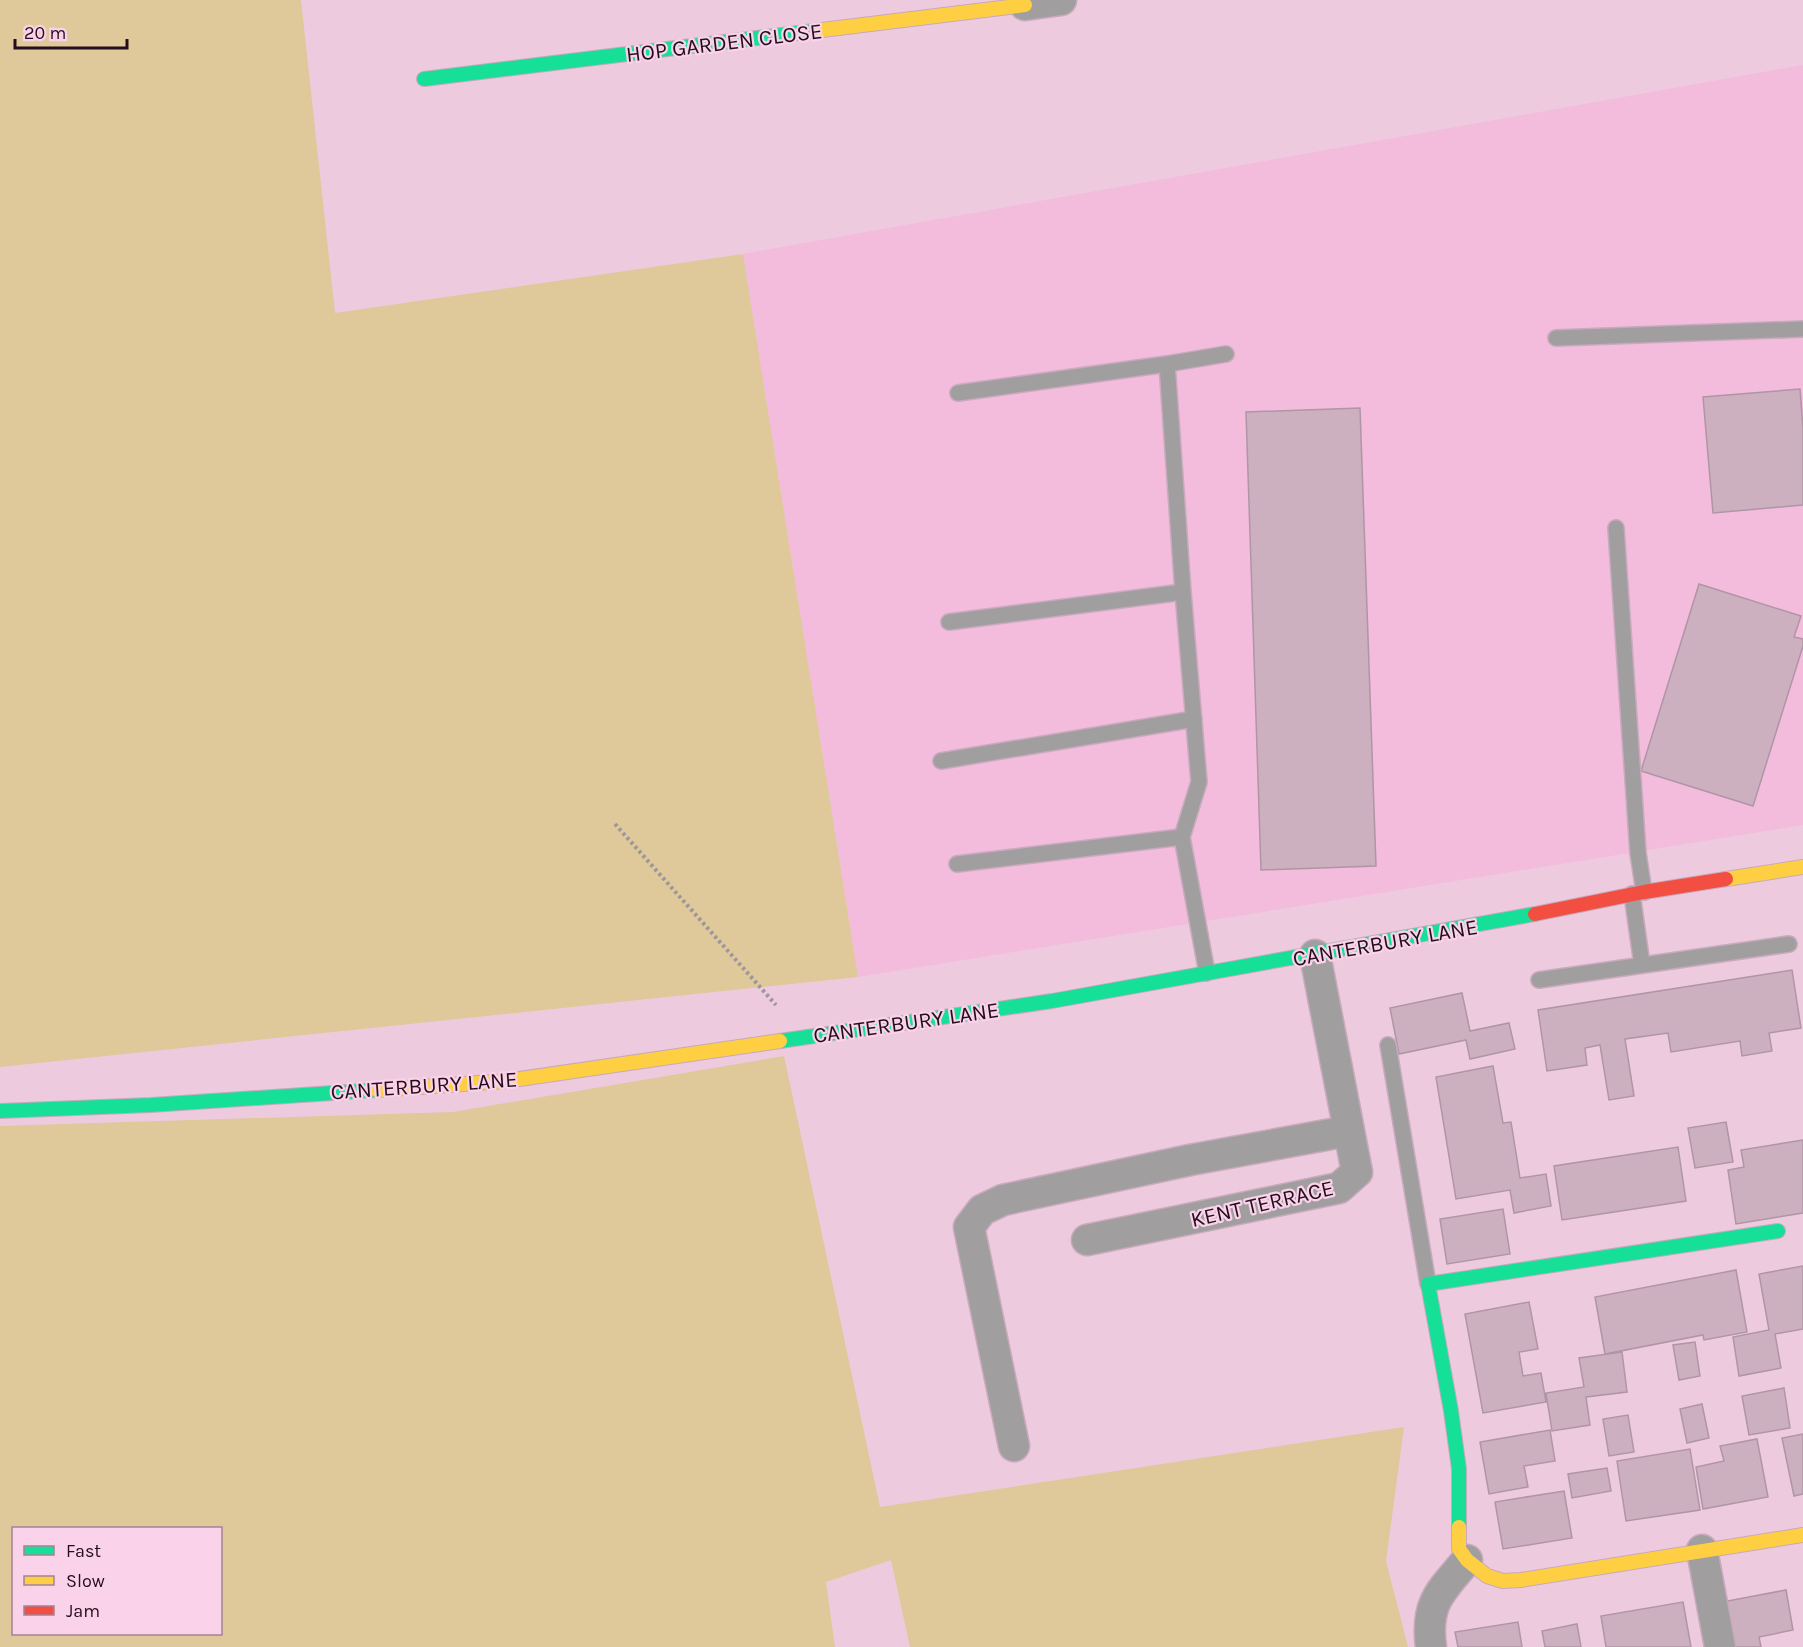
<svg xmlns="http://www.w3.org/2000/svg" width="1803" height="1647" font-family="Karla,sans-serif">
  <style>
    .built { fill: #f3bbdc }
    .green { fill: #dfc899; fill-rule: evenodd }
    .building { fill: #ccb0c0; stroke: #b095a5; stroke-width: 1.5 }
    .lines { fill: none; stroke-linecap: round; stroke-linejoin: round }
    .lane-casing { stroke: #c7aabb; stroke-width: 18 }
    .street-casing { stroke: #c7aabb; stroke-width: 33 }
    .fast-casing { stroke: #c7aabb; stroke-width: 16 }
    .slow-casing { stroke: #c7aabb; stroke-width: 16 }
    .jam-casing { stroke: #c7aabb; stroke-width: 16 }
    .path { stroke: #9d979b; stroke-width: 4; stroke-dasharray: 3 3; stroke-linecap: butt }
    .lane { stroke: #a19ea0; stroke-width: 15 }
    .street { stroke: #a19ea0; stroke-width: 30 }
    .fast { stroke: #16e098; stroke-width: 14 }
    .slow { stroke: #ffcf43; stroke-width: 14 }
    .jam { stroke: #f24e42; stroke-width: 14 }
    .labels { text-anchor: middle; stroke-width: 4.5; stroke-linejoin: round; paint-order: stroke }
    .street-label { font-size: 22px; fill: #240d1c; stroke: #fad2e9 }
  </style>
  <rect width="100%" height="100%" fill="#eecadf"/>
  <!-- built -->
  <path class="built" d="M1803 65V825L858 977 743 254Z"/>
  <!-- green -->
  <path class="green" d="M0 0H301L335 313 743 254 858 977 0 1067Z
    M784 1056 880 1507 1404 1427 1386 1561 1408 1647H910L891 1560 826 1582 835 1647H0V1126L453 1112ZM14 1528H220V1634H14Z"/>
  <!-- building -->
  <path class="building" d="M1800 389 1803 428V505L1713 513 1703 397Z
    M1360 408 1376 866 1261 870 1246 412Z
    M1699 584 1801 616 1794 637 1803 639V646L1753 806 1641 771Z
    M1792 970 1801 1028 1769 1033 1772 1051 1742 1056 1740 1041 1671 1052 1668 1033 1625 1039 1634 1096 1609 1100 1600 1045 1585 1048 1587 1065 1547 1071 1538 1010Z
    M1462 993 1470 1031 1509 1023 1515 1049 1470 1059 1466 1040 1399 1054 1390 1008Z
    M1493 1066 1503 1123 1511 1122 1520 1178 1546 1174 1551 1206 1514 1213 1510 1190 1456 1199 1436 1077Z
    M1726 1122 1733 1162 1695 1168 1688 1128Z
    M1803 1140V1213L1736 1224 1728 1170 1744 1167 1741 1150Z
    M1678 1147 1686 1201 1562 1220 1554 1166Z
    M1503 1209 1510 1254 1447 1264 1440 1219Z
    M1803 1266V1329L1775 1334 1781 1368 1739 1376 1733 1337 1769 1330 1759 1274Z
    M1736 1270 1747 1332 1704 1340 1703 1335 1605 1354 1595 1297Z
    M1529 1302 1538 1349 1519 1352 1523 1376 1541 1373 1546 1402 1483 1413 1465 1314Z
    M1695 1342 1700 1376 1679 1380 1673 1345Z
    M1622 1352 1627 1392 1586 1397 1590 1425 1552 1431 1546 1393 1584 1387 1579 1358Z
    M1784 1388 1790 1428 1749 1435 1742 1396Z
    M1702 1404 1709 1438 1687 1443 1680 1409Z
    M1628 1415 1634 1452 1609 1456 1603 1419Z
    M1550 1430 1555 1461 1524 1466 1528 1487 1489 1494 1480 1442Z
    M1803 1434V1494L1794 1496 1782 1438Z
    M1757 1439 1768 1497 1703 1509 1696 1467 1724 1461 1720 1446Z
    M1690 1449 1700 1510 1626 1521 1617 1461Z
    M1607 1468 1611 1491 1572 1498 1568 1474Z
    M1564 1491 1572 1538 1503 1549 1495 1502Z
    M1786 1590 1793 1630 1759 1637 1761 1647H1731L1722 1602Z
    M1683 1602 1691 1647H1606L1601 1616Z
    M1518 1622 1522 1647H1458L1455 1632Z
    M1577 1624 1581 1647H1545L1542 1631Z"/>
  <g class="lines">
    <!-- lane casing -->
    <g class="lane-casing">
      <path id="lane" d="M1556 338 1803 329
        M958 393 1167 364
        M1616 528 1638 853 1644 892
        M949 622 1183 592
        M941 761 1194 719
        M957 864 1182 837
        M1632 894 1642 965
        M1207 973 1182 837 1199 782 1183 592 1167 364 1226 354
        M1539 980 1789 944
        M1388 1045 1428 1284"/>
    </g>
    <!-- street casing -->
    <g class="street-casing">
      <path id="street" d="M1024 0 1025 5 1061 0
        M1087 1240 1339 1188 1357 1172 1315 955
        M1014 1446 969 1227 982 1210 1003 1200 1190 1160 1348 1131
        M1702 1550 1720 1647
        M1431 1647C1425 1603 1441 1591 1467 1560"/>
    </g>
    <!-- fast casing -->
    <g class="fast-casing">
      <path id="fast" d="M424 79 822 30
        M780 1041 1052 1001 1535 914
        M0 1111 151 1105 377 1090
        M1459 1527V1469L1451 1411 1428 1284 1778 1231"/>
    </g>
    <!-- slow casing -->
    <g class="slow-casing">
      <path id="slow" d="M822 30 1025 5
        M1726 879 1803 867
        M377 1090 506 1081 780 1041
        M1459 1527V1549L1467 1560 1487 1576 1503 1581 1521 1580 1803 1535"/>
    </g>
    <!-- jam casing -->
    <g class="jam-casing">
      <path id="jam" d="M1535 914 1644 892 1726 879"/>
    </g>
    <!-- path -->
    <path class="path" d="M615 824 776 1005"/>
    <!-- lane -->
    <use href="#lane" class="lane"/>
    <!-- street -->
    <use href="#street" class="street"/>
    <!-- fast -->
    <use href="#fast" class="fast"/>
    <!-- slow -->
    <use href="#slow" class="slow"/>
    <!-- jam -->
    <use href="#jam" class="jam"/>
  </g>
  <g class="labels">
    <!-- street labels -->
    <g class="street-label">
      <text transform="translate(724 42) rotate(-7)" y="8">HOP GARDEN CLOSE</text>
      <text transform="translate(1385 942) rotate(-10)" y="8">CANTERBURY LANE</text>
      <text transform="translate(906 1022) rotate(-8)" y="8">CANTERBURY LANE</text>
      <text transform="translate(424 1085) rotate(-4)" y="8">CANTERBURY LANE</text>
      <text transform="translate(1262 1203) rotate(-13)" y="8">KENT TERRACE</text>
    </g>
  </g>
  <!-- legend -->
  <rect x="12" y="1527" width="210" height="108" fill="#fad2e9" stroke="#a48397" stroke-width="1.5"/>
  <rect x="24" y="1546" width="30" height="9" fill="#16e098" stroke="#a48397" stroke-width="1.5"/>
  <text x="66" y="1557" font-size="18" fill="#240d1c">Fast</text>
  <rect x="24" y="1576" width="30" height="9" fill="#ffcf43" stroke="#a48397" stroke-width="1.5"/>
  <text x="66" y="1587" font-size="18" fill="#240d1c">Slow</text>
  <rect x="24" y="1606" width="30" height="9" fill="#f24e42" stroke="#a48397" stroke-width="1.5"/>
  <text x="66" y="1617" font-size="18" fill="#240d1c">Jam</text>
  <!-- scale -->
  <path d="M15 39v9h112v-9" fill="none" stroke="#240d1c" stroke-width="3"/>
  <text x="24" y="39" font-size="18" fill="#240d1c" stroke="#fad2e9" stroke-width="4.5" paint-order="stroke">20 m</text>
</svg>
